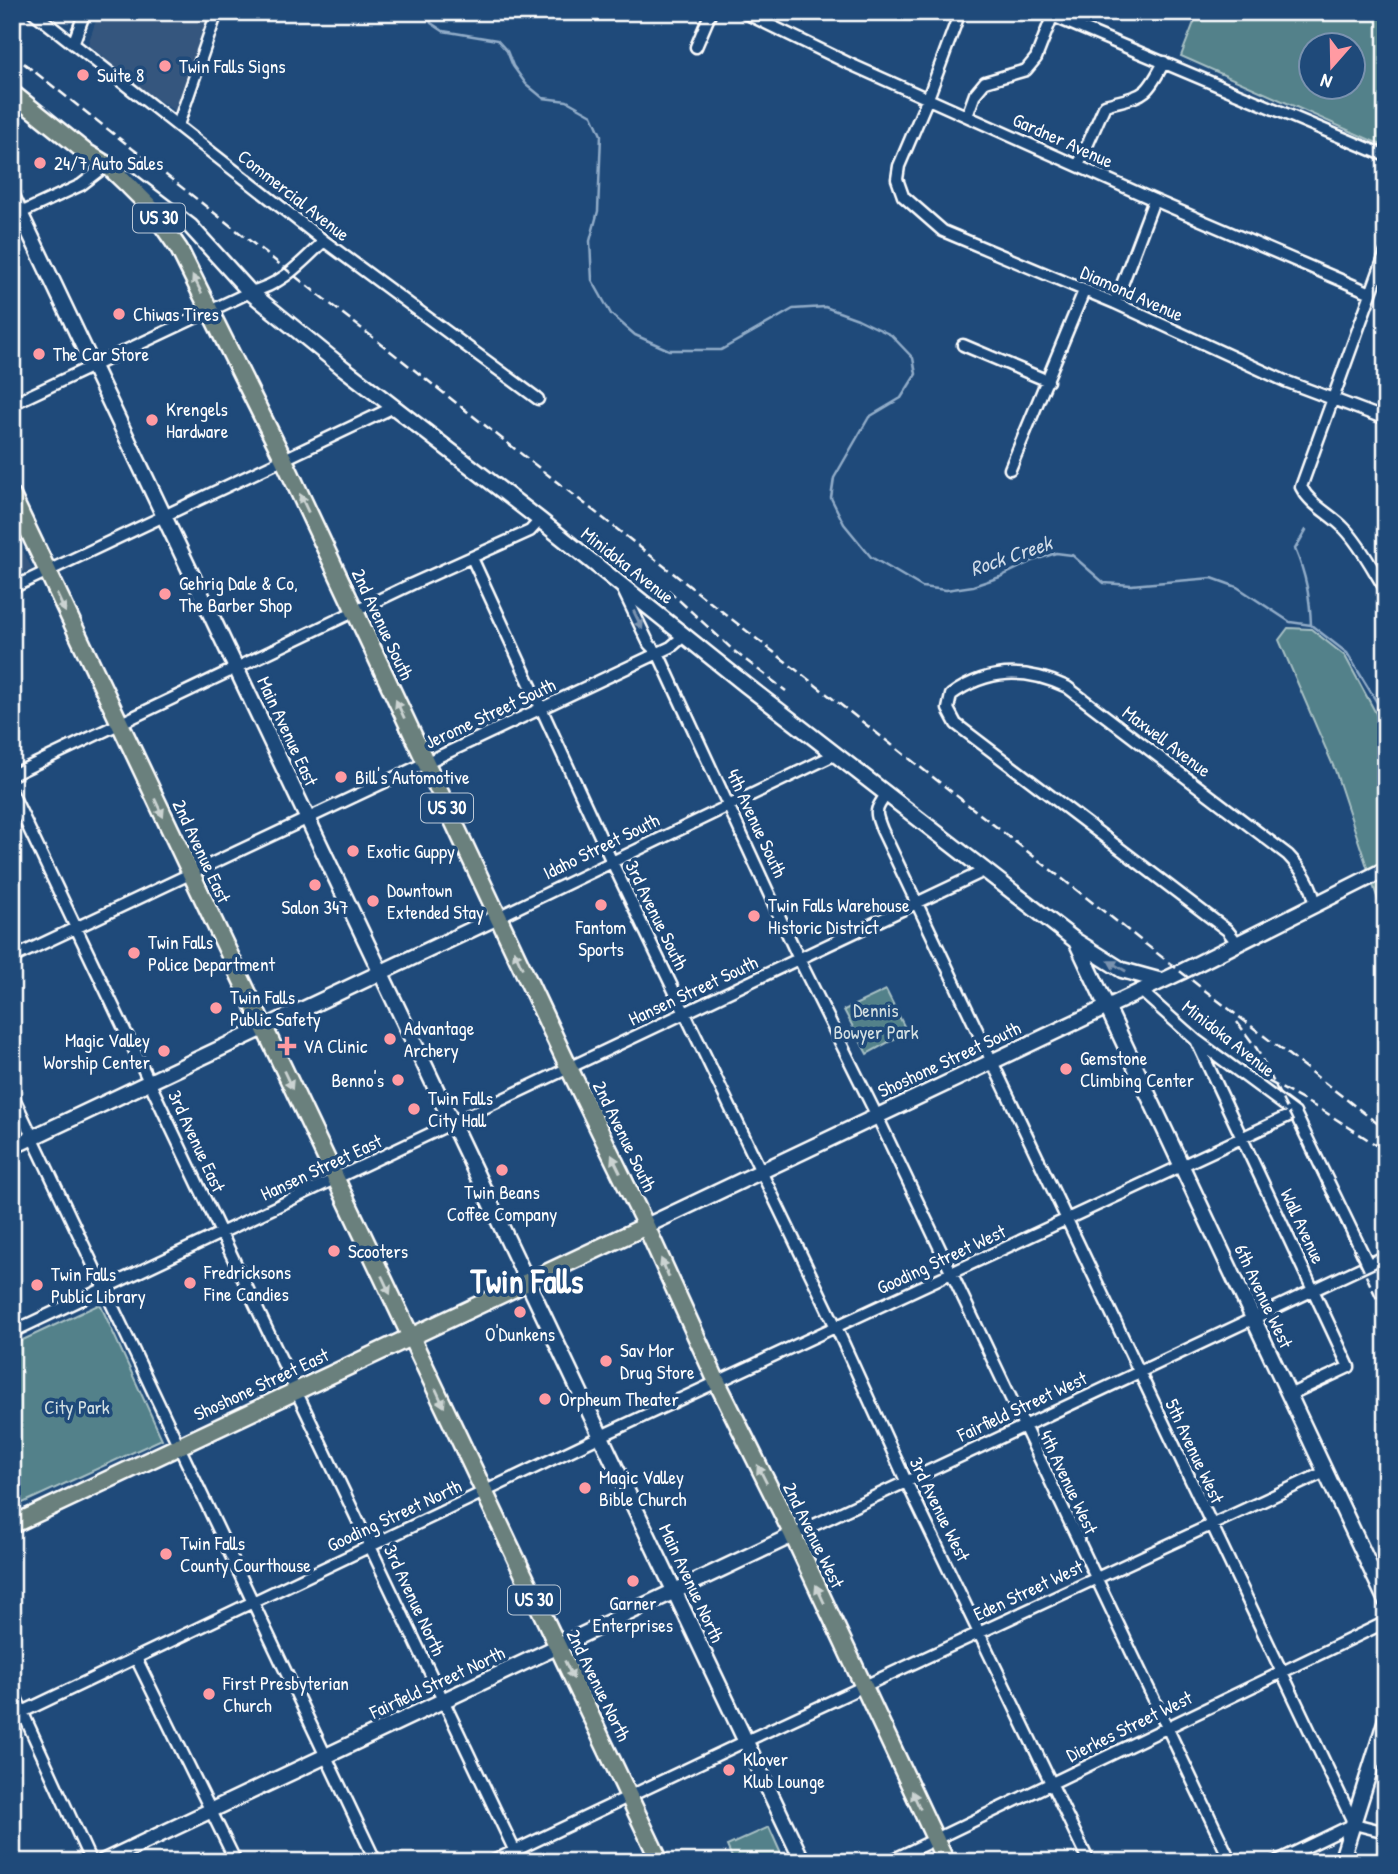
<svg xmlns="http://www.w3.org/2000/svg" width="1398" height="1874" font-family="'Patrick Hand',sans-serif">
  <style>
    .built { fill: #35577e }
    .green { fill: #52818a; stroke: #a8c0c4; stroke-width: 2; fill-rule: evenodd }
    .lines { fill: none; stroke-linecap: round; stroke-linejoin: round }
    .stream { stroke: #91acc8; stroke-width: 2.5 }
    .street-casing { stroke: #fff; stroke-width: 15 }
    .secondary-casing { stroke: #fff; stroke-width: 19 }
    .primary-casing { stroke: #fff; stroke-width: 21 }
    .street { stroke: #1f4a7a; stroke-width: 10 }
    .secondary { stroke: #1f4a7a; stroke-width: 14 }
    .primary { stroke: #6a807d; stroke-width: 16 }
    .rail { stroke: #fff; stroke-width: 2.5; stroke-dasharray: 10 5; stroke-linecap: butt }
    .oneway { fill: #cbd3d2 }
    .oneway2 { fill: #7992af }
    .poi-dot { fill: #ff9aa2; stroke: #1f4a7a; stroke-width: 2.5 }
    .labels { text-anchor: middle; stroke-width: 7; stroke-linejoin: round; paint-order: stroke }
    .shield { fill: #1f4a7a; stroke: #bcc9d7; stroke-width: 2 }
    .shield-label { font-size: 18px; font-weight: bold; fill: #fff }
    .poi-label { font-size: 19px; fill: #fff; stroke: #1f4a7a; text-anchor: start }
    .street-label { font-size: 19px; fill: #fff; stroke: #1f4a7a }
    .park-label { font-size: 19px; fill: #d4e0e2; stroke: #1f4a7a }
    .water-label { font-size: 21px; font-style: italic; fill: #d1dce8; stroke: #1f4a7a }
    .town-label { font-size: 33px; font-weight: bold; fill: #fff; stroke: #1f4a7a }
  </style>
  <rect width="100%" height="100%" fill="#1f4a7a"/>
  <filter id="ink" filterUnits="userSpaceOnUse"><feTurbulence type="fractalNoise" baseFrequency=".0143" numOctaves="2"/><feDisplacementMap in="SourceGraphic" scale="14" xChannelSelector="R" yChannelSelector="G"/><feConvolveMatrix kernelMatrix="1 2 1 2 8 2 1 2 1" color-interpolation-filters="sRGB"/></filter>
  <g filter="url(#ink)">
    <!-- built -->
    <path class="built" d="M99 12H211L178 113 134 84 88 44Z
      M12 527 32 569 20 574 12 575Z"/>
    <!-- green -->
    <path class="green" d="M1198 12H1386V147L1181 56ZM1310 46H1352V88H1310Z
      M1288 628 1311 629 1345 656 1386 732V924L1335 770 1279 640Z
      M886 990 907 1032 867 1054 844 1010Z
      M100 1304 162 1439 12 1508V1345Z
      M769 1827 782 1856 769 1862H734L727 1846Z"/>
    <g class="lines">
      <!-- stream -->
      <path class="stream" d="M427 12 431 23 443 31 497 40 507 51 513 66 526 84 543 98 567 101 592 115 601 135 598 211 590 241 592 280 611 314 635 335 669 350H721L793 309 825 307 858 319 891 335 913 358 916 374 901 398 869 417 834 478 831 498 844 524 871 557 922 587 946 590 973 586 1000 577 1032 561 1056 553 1072 555 1104 583 1131 585 1212 578 1237 587 1290 622 1311 625 1347 653 1386 717
        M1306 530 1295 549C1306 575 1310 597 1311 625"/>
      <!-- street casing -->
      <g class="street-casing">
        <path id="street" d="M33 12 324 241 538 399
          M743 12 850 64 1154 200 1371 293
          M960 12 928 98 899 166 897 179 903 196 943 231 1115 303 1285 381 1386 419
          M1043 12 1386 156
          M73 44 85 12
          M696 47 711 12
          M967 116 975 94 985 82 1026 70 1036 58 1052 17
          M178 125 217 12
          M1078 166 1105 105C1144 94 1145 99 1164 62
          M12 217 81 185 107 165
          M1386 252 1301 487C1311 506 1331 514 1345 529 1362 547 1373 570 1386 590
          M1115 303 1154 200
          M963 345 1048 381
          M12 404 250 292C282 285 301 263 324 241
          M1010 469 1084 291
          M472 558 612 862 836 1327 906 1481 1089 1862
          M12 588 394 407
          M622 588 649 644 658 653 799 959 877 1116 1231 1862
          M12 775 412 584 530 531 540 520
          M12 793 520 1862
          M886 795C874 811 875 812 882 830L1354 1824 1386 1832
          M498 917 836 754
          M1238 944 1227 930 956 724 948 709 951 695C988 668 1026 668 1067 687L1288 855C1303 871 1311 883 1316 905
          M12 958 671 647 685 635
          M1141 991 1196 1040 1295 1113 1368 1264
          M1196 1040 1349 1367 1289 1395
          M12 1094 376 1862
          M12 1332 984 871
          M793 1535 1386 1256
          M136 1658 236 1862
          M12 1689 91 1862
          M12 1717 601 1436 1295 1113
          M491 1862 746 1741 1325 1472
          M888 1862 1386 1622
          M1275 1862 1354 1824"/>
      </g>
      <!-- secondary casing -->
      <g class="secondary-casing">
        <path id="secondary" d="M127 178 190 226 250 292 342 367 540 520 746 685 1076 941 1386 1601
          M12 196 803 1862
          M1076 941 1122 970 1162 981
          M12 1147 498 917
          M646 1226 1181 972 1386 869
          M102 1862 793 1535
          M1341 1862 1386 1719"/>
      </g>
      <!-- primary casing -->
      <g class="primary-casing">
        <path id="primary" d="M12 93 84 151 107 165 129 186 149 206 179 249 284 460 569 1068 646 1226 717 1382 793 1535 946 1862
          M12 496 660 1862
          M12 1525 646 1226"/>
      </g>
      <!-- street -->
      <use href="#street" class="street"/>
      <!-- secondary -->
      <use href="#secondary" class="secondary"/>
      <!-- primary -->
      <use href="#primary" class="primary"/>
      <!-- rail -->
      <path class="rail" d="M12 54 1181 972 1386 1130
        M668 590 734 651 786 691
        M1237 1022 1257 1049 1290 1115 1386 1318
        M1242 1067 1325 1112 1386 1151"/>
    </g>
    <!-- one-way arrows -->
    <defs><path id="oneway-solid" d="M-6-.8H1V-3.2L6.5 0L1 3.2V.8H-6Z" transform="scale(1.75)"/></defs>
    <g class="oneway">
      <use href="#oneway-solid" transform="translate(197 284) rotate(-117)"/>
      <use href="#oneway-solid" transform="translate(304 503) rotate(-115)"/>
      <use href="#oneway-solid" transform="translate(61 603) rotate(65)"/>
      <use href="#oneway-solid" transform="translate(400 709) rotate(-115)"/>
      <use href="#oneway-solid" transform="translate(159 808) rotate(65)"/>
      <use href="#oneway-solid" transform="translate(518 959) rotate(-115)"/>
      <use href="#oneway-solid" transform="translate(288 1080) rotate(65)"/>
      <use href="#oneway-solid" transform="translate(616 1164) rotate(-116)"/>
      <use href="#oneway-solid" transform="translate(665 1268) rotate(-114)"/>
      <use href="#oneway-solid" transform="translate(386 1285) rotate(65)"/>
      <use href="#oneway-solid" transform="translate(440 1398) rotate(65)"/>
      <use href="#oneway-solid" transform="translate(762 1474) rotate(-117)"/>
      <use href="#oneway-solid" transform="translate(820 1594) rotate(-115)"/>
      <use href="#oneway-solid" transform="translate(569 1670) rotate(65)"/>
      <use href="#oneway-solid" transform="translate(916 1800) rotate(-115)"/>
    </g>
    <g class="oneway2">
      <use href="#oneway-solid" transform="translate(638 620) rotate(64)"/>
      <use href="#oneway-solid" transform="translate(1117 966) rotate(-150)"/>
    </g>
  </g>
  <!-- markers -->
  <g class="poi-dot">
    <circle cx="165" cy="66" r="7"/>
    <circle cx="83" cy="75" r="7"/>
    <circle cx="40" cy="163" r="7"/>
    <circle cx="119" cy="314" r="7"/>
    <circle cx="39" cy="354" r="7"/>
    <circle cx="152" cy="420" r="7"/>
    <circle cx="165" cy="594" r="7"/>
    <circle cx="341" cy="777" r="7"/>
    <circle cx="353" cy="851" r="7"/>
    <circle cx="315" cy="885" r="7"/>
    <circle cx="373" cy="901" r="7"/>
    <circle cx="601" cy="905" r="7"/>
    <circle cx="754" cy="916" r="7"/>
    <circle cx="134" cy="953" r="7"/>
    <circle cx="216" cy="1008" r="7"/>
    <circle cx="390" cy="1039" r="7"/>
    <path d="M283.5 1035.5h7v7h7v7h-7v7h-7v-7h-7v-7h7z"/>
    <circle cx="164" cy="1051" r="7"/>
    <circle cx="1066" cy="1069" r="7"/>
    <circle cx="398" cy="1080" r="7"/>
    <circle cx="414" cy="1109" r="7"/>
    <circle cx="502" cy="1170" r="7"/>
    <circle cx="334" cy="1251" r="7"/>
    <circle cx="190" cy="1283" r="7"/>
    <circle cx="37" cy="1285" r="7"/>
    <circle cx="520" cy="1312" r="7"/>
    <circle cx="606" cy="1361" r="7"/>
    <circle cx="545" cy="1399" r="7"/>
    <circle cx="585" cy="1488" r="7"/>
    <circle cx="166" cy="1554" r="7"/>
    <circle cx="633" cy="1581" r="7"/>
    <circle cx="209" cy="1694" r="7"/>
    <circle cx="729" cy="1770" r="7"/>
  </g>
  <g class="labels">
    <!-- shield labels -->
    <g class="shield">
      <rect x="133" y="203.5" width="52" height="29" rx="5"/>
      <rect x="421" y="793.5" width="52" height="29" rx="5"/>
      <rect x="508" y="1585.5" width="52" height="29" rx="5"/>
    </g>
    <g class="shield-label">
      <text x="159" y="224">US 30</text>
      <text x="447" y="814">US 30</text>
      <text x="534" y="1606">US 30</text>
    </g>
    <!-- poi labels -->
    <g class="poi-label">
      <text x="179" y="73">Twin Falls Signs</text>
      <text x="97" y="82">Suite 8</text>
      <text x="54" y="170">24/7 Auto Sales</text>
      <text x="133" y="321">Chiwas Tires</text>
      <text x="53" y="361">The Car Store</text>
      <text x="166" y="416">Krengels<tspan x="166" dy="22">Hardware</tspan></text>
      <text x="179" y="590">Gehrig Dale &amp; Co,<tspan x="179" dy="22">The Barber Shop</tspan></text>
      <text x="355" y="784">Bill's Automotive</text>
      <text x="367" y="858">Exotic Guppy</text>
      <text x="387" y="897">Downtown<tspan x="387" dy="22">Extended Stay</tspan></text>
      <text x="768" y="912">Twin Falls Warehouse<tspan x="768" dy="22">Historic District</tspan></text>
      <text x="315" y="914" text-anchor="middle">Salon 347</text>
      <text x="601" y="934" text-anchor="middle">Fantom<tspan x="601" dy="22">Sports</tspan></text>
      <text x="148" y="949">Twin Falls<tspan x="148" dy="22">Police Department</tspan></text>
      <text x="230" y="1004">Twin Falls<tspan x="230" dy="22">Public Safety</tspan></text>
      <text x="404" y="1035">Advantage<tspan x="404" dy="22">Archery</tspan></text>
      <text x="150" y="1047" text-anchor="end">Magic Valley<tspan x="150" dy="22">Worship Center</tspan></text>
      <text x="303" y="1053">VA Clinic</text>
      <text x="1080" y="1065">Gemstone<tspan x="1080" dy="22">Climbing Center</tspan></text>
      <text x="384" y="1087" text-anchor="end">Benno's</text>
      <text x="428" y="1105">Twin Falls<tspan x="428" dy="22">City Hall</tspan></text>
      <text x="502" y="1199" text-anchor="middle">Twin Beans<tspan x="502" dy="22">Coffee Company</tspan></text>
      <text x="348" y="1258">Scooters</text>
      <text x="204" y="1279">Fredricksons<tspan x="204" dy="22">Fine Candies</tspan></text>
      <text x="51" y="1281">Twin Falls<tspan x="51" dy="22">Public Library</tspan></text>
      <text x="520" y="1341" text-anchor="middle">O'Dunkens</text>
      <text x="620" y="1357">Sav Mor<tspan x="620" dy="22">Drug Store</tspan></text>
      <text x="559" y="1406">Orpheum Theater</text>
      <text x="599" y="1484">Magic Valley<tspan x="599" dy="22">Bible Church</tspan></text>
      <text x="180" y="1550">Twin Falls<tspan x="180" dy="22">County Courthouse</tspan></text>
      <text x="633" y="1610" text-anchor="middle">Garner<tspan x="633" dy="22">Enterprises</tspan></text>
      <text x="223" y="1690">First Presbyterian<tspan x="223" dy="22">Church</tspan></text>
      <text x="743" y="1766">Klover<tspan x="743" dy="22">Klub Lounge</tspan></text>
    </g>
    <!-- street labels -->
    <g class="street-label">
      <text transform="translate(1063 140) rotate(24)" y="7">Gardner Avenue</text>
      <text transform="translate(294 195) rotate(38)" y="7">Commercial Avenue</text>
      <text transform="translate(1132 293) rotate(24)" y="7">Diamond Avenue</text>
      <text transform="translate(628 565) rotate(38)" y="7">Minidoka Avenue</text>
      <text transform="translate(383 624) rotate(65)" y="7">2nd Avenue South</text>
      <text transform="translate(490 713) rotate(-25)" y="7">Jerome Street South</text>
      <text transform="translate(288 731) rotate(65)" y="7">Main Avenue East</text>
      <text transform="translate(1167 741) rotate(37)" y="7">Maxwell Avenue</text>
      <text transform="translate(757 823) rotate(65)" y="7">4th Avenue South</text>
      <text transform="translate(601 846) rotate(-26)" y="7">Idaho Street South</text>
      <text transform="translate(202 851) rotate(65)" y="7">2nd Avenue East</text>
      <text transform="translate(657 915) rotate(64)" y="7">3rd Avenue South</text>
      <text transform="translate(693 990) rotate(-25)" y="7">Hansen Street South</text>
      <text transform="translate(1229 1038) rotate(38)" y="7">Minidoka Avenue</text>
      <text transform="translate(949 1059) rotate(-25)" y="7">Shoshone Street South</text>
      <text transform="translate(625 1136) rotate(64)" y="7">2nd Avenue South</text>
      <text transform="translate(197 1141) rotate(65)" y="7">3rd Avenue East</text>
      <text transform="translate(321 1167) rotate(-25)" y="7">Hansen Street East</text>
      <text transform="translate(1303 1226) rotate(65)" y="7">Wall Avenue</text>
      <text transform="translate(941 1259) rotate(-25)" y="7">Gooding Street West</text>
      <text transform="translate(1264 1296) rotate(65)" y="7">6th Avenue West</text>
      <text transform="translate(261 1384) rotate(-25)" y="7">Shoshone Street East</text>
      <text transform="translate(1022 1406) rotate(-25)" y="7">Fairfield Street West</text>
      <text transform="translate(1195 1451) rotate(65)" y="7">5th Avenue West</text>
      <text transform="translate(1069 1482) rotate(65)" y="7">4th Avenue West</text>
      <text transform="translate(940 1509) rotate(64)" y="7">3rd Avenue West</text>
      <text transform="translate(394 1515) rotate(-25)" y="7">Gooding Street North</text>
      <text transform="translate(814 1535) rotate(64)" y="7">2nd Avenue West</text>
      <text transform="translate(692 1583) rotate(65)" y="7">Main Avenue North</text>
      <text transform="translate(1028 1590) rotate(-25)" y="7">Eden Street West</text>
      <text transform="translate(415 1600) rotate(65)" y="7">3rd Avenue North</text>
      <text transform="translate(437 1682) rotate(-25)" y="7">Fairfield Street North</text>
      <text transform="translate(599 1685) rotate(64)" y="7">2nd Avenue North</text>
      <text transform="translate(1129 1726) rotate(-26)" y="7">Dierkes Street West</text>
    </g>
    <!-- park labels -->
    <g class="park-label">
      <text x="876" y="1017">Dennis<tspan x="876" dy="22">Bowyer Park</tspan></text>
      <text x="77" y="1414">City Park</text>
    </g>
    <!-- water labels -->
    <g class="water-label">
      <text transform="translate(1011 556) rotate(-19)" y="7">Rock Creek</text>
    </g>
    <!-- town labels -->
    <g class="town-label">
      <text x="527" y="1293">Twin Falls</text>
    </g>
  </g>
  <!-- margin -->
  <rect width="1398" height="1874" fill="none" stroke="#1f4a7a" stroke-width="42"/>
  <rect x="21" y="21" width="1356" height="1832" fill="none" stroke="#fff" stroke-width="2.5" filter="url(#ink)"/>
  <!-- north arrow -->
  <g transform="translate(1332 66) rotate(200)"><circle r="33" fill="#1f4a7a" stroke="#7992af" stroke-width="2"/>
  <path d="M0-5L12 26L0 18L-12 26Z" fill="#ff9aa2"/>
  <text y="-10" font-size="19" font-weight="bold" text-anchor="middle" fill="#ffffff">N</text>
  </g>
</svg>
